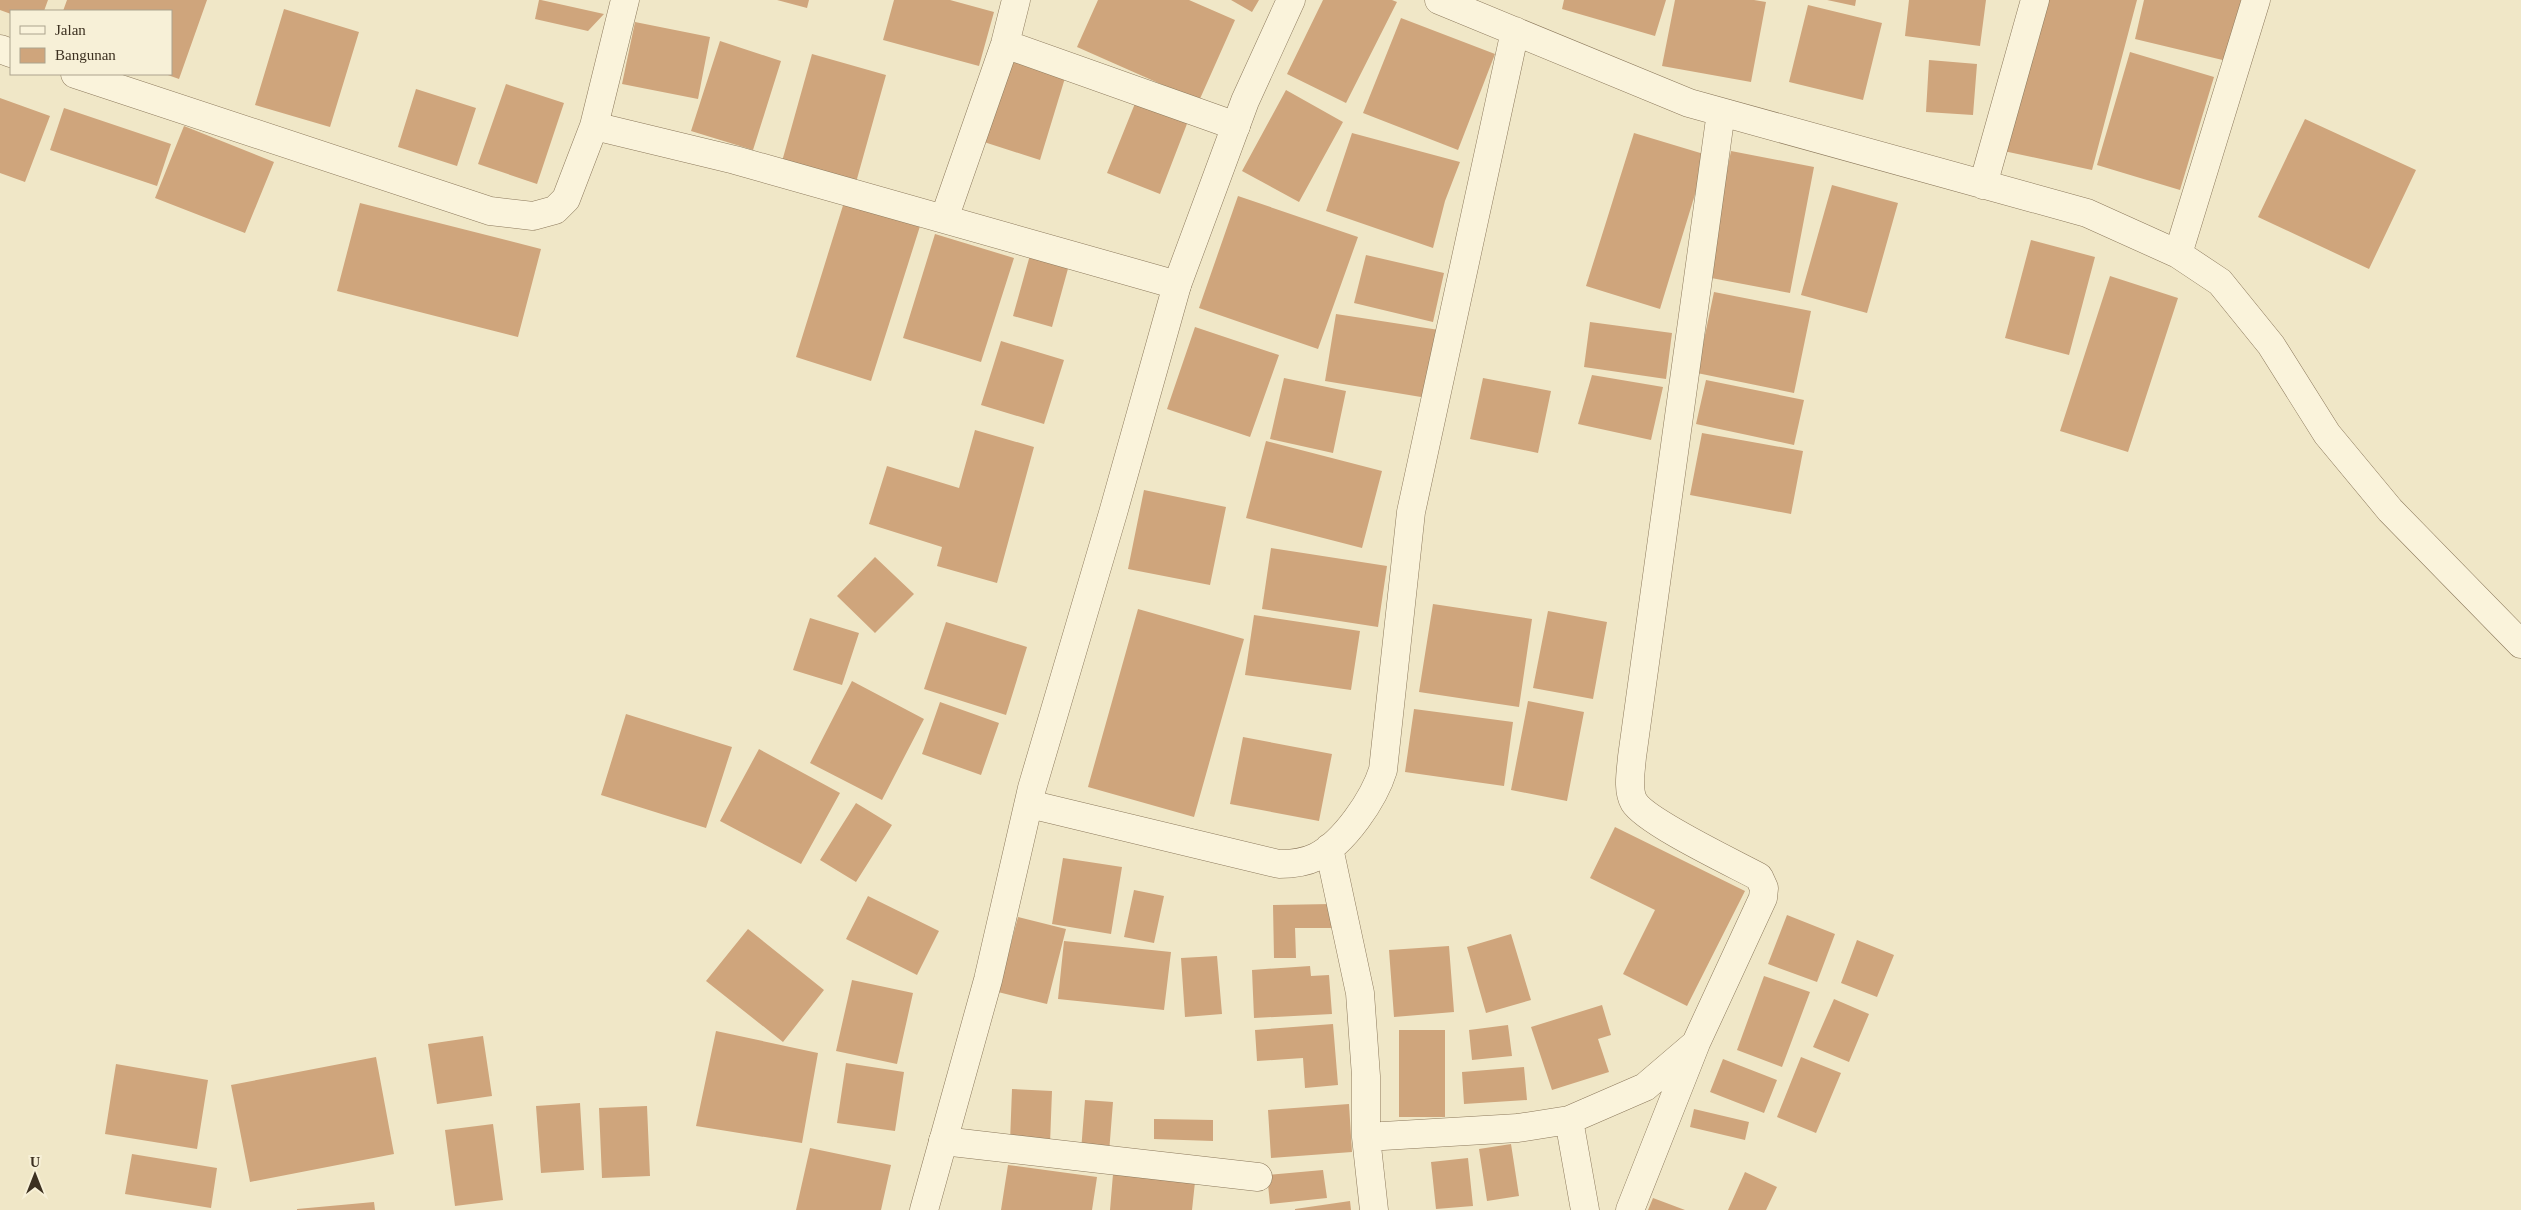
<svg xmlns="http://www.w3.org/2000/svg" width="2521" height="1210" font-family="Georgia,serif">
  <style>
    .building { fill: #cfa57c }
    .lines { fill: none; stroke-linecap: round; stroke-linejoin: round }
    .minor-casing { stroke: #8c795c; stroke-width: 29 }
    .tertiary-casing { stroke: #8c795c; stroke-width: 29 }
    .minor { stroke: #faf3db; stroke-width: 28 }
    .tertiary { stroke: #faf3db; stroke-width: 28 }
  </style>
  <rect width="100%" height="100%" fill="#f0e7c7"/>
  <!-- building -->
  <path class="building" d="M0 0H48L44 11H11V14L0 10Z
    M67 0H207L179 79 165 74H171V11H63Z
    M539 0H541L604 14 588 31 535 19Z
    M777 0H809L807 8Z
    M894 0H950L994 12 979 66 883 40Z
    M1098 0H1189L1235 20 1199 101 1077 47Z
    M1231 0H1259L1252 12Z
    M1323 0H1392L1397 2 1346 103 1287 74Z
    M1564 0H1666L1655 36 1562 9Z
    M1675 0H1754L1766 2 1751 82 1662 66Z
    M1827 0H1856L1855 6Z
    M1909 0H1986L1980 46 1905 36Z
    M2039 0H2137L2092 170 1999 150Z
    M2144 0H2248L2231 62 2135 39Z
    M1808 5 1882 23 1863 100 1789 82Z
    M284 9 359 32 330 127 255 105Z
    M1401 18 1495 54 1458 150 1363 113Z
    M635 22 710 37 698 99 622 84Z
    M720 41 781 61 753 150 691 131Z
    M2130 52 2214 77 2180 190 2097 165Z
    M812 54 886 75 855 186 781 165Z
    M1929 60 1977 64 1973 115 1926 112Z
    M1010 61 1065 78 1040 160 984 142Z
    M506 84 564 103 537 184 478 164Z
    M416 89 476 108 457 166 398 147Z
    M1286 90 1343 122 1299 202 1242 171Z
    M1138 96 1190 116 1160 194 1107 173Z
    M0 98 50 116 25 182 0 173Z
    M64 108 171 144 157 186 50 150Z
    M2305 119 2416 170 2369 269 2258 217Z
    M184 126 274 162 245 233 155 198Z
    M1352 133 1460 162 1445 201 1433 248 1326 211Z
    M1634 133 1707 155 1660 309 1586 286Z
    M1731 151 1814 167 1790 293 1706 277Z
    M1832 185 1898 203 1867 313 1801 295Z
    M1238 196 1358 237 1318 349 1199 308Z
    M845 199 921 223 871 381 796 357Z
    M360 203 541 249 518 337 337 291Z
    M935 234 1014 258 981 362 903 338Z
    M2031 240 2095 257 2069 355 2005 338Z
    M1030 255 1069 265 1052 327 1013 316Z
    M1366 255 1444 273 1433 322 1354 303Z
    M2110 276 2178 298 2128 452 2060 431Z
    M1714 292 1811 311 1794 393 1697 373Z
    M1336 314 1439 330 1427 398 1325 381Z
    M1590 322 1672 333 1666 379 1584 367Z
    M1195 327 1279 355 1250 437 1167 409Z
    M1001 341 1064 360 1044 424 981 405Z
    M1592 375 1663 387 1651 440 1578 424Z
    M1284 378 1346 391 1333 453 1270 439Z
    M1483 378 1551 391 1538 453 1470 439Z
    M1706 380 1804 400 1794 445 1696 424Z
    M975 430 1034 447 997 583 937 566 942 547 869 524 887 466 959 488Z
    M1702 433 1803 451 1791 514 1690 495Z
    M1266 441 1382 471 1362 548 1246 518Z
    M1144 490 1226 507 1210 585 1128 569Z
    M1271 548 1387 566 1378 627 1262 609Z
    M875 557 914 594 875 633 837 596Z
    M1433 604 1532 619 1519 707 1419 692Z
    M1138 609 1244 639 1194 817 1088 787Z
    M1548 611 1607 622 1593 699 1533 688Z
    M1254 615 1360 631 1351 690 1245 675Z
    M810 618 859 633 842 685 793 670Z
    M946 622 1027 647 1006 715 924 689Z
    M852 681 924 719 882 800 810 763Z
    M1528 701 1584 712 1567 801 1511 790Z
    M940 702 999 723 981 775 922 754Z
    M1414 709 1513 722 1504 786 1405 772Z
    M626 714 732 747 706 828 601 795Z
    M1243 737 1332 754 1319 821 1230 804Z
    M759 749 840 793 801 864 720 821Z
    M856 803 892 825 856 882 820 860Z
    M1615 827 1745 891 1687 1006 1623 974 1655 910 1590 878Z
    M1063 858 1122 867 1111 934 1052 924Z
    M1134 890 1164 896 1154 943 1124 937Z
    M868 896 939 931 917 975 846 939Z
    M1331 904 1332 928H1295L1296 958H1274L1273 905Z
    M1787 915 1835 934 1817 982 1768 964Z
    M1018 917 1066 929 1047 1004 998 992Z
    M748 929 824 990 783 1042 706 981Z
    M1511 934 1531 1000 1486 1013 1467 947Z
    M1857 940 1894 955 1877 997 1841 983Z
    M1064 941 1171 952 1164 1010 1058 999Z
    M1449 946 1454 1012 1394 1017 1389 950Z
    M1217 956 1222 1014 1185 1017 1181 958Z
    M1310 966 1311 976 1329 975 1332 1014 1254 1018 1252 970Z
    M1764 976 1810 992 1782 1067 1737 1050Z
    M852 980 913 993 897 1064 836 1051Z
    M1834 999 1869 1014 1849 1062 1813 1047Z
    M1602 1005 1611 1035 1598 1039 1609 1072 1552 1090 1531 1027Z
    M1333 1024 1338 1085 1305 1088 1303 1058 1257 1061 1255 1030Z
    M1508 1025 1512 1056 1472 1060 1469 1030Z
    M1399 1030H1445V1117H1399Z
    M716 1031 818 1053 802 1143 696 1126Z
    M483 1036 492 1096 437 1104 428 1044Z
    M376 1057 394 1154 250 1182 231 1085Z
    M1801 1057 1841 1073 1816 1133 1777 1117Z
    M1723 1059 1777 1080 1764 1113 1710 1092Z
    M846 1063 904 1072 895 1131 837 1123Z
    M116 1064 208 1080 197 1149 105 1134Z
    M1524 1067 1527 1100 1464 1104 1462 1072Z
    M1012 1089 1052 1091 1050 1144 1010 1142Z
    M1085 1100 1113 1102 1109 1153 1081 1151Z
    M580 1103 584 1170 541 1173 536 1106Z
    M1349 1104 1352 1152 1271 1158 1268 1110Z
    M647 1106 650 1176 602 1178 599 1108Z
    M1694 1109 1749 1122 1745 1140 1690 1127Z
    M1154 1119 1213 1120V1141L1154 1139Z
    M493 1124 503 1200 455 1206 445 1130Z
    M1511 1144 1519 1196 1487 1201 1479 1149Z
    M810 1148 891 1165 881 1210H796Z
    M132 1154 217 1168 211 1208 125 1194Z
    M1468 1158 1473 1206 1436 1209 1431 1162Z
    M1008 1165 1097 1177 1092 1210H1001Z
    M1323 1170 1327 1198 1270 1204 1267 1175Z
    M1745 1172 1777 1187 1766 1210H1728Z
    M1113 1174 1195 1182 1192 1210H1110Z
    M1653 1198 1685 1210H1648Z
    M1350 1201 1351 1210H1295V1209Z
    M374 1202 375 1210H297V1209Z"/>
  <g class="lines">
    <!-- minor casing -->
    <g class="minor-casing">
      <path id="minor" d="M1439 0 1689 103 2087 213 2178 254 2220 282 2271 345 2327 434 2390 510 2521 644
        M1005 44 1236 126
        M0 49 11 53
        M75 74 490 211 533 216 555 210 566 199 594 126 735 160 1177 285
        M594 126 625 0
        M1983 185 2035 0
        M944 219 1005 44 1016 0
        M2178 254 2256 0
        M1029 804 1279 864C1292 864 1304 863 1316 857 1344 843 1374 799 1383 770L1411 512 1515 31
        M1329 848 1360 993 1366 1076V1137
        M1569 1120 1585 1210
        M943 1141 1258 1177
        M1374 1210 1366 1137 1518 1128 1569 1120 1645 1087 1693 1046
        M1630 1210 1696 1043 1763 898 1764 888 1759 877C1735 864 1646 822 1634 802 1627 790 1631 770 1632 757L1721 112"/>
    </g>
    <!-- tertiary casing -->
    <g class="tertiary-casing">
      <path id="tertiary" d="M924 1210 988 980 1032 788 1113 513 1177 285 1245 101 1291 0"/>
    </g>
    <!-- minor -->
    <use href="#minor" class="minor"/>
    <!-- tertiary -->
    <use href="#tertiary" class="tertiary"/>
  </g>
  <!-- legend -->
  <rect x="10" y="10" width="162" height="65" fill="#f7f0d7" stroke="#aca38e"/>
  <rect x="20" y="26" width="25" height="8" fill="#faf3db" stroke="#aca38e"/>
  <text x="55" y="35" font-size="15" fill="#3c3020">Jalan</text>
  <rect x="20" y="48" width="25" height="15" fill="#cfa57c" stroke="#aca38e"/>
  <text x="55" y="60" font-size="15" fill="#3c3020">Bangunan</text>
  <!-- north arrow -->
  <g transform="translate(35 1175)" stroke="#f7f0d7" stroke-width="4" paint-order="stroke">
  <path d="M0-4L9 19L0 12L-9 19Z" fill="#3c3020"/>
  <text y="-8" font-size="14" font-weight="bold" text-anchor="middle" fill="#3c3020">U</text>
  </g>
</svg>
